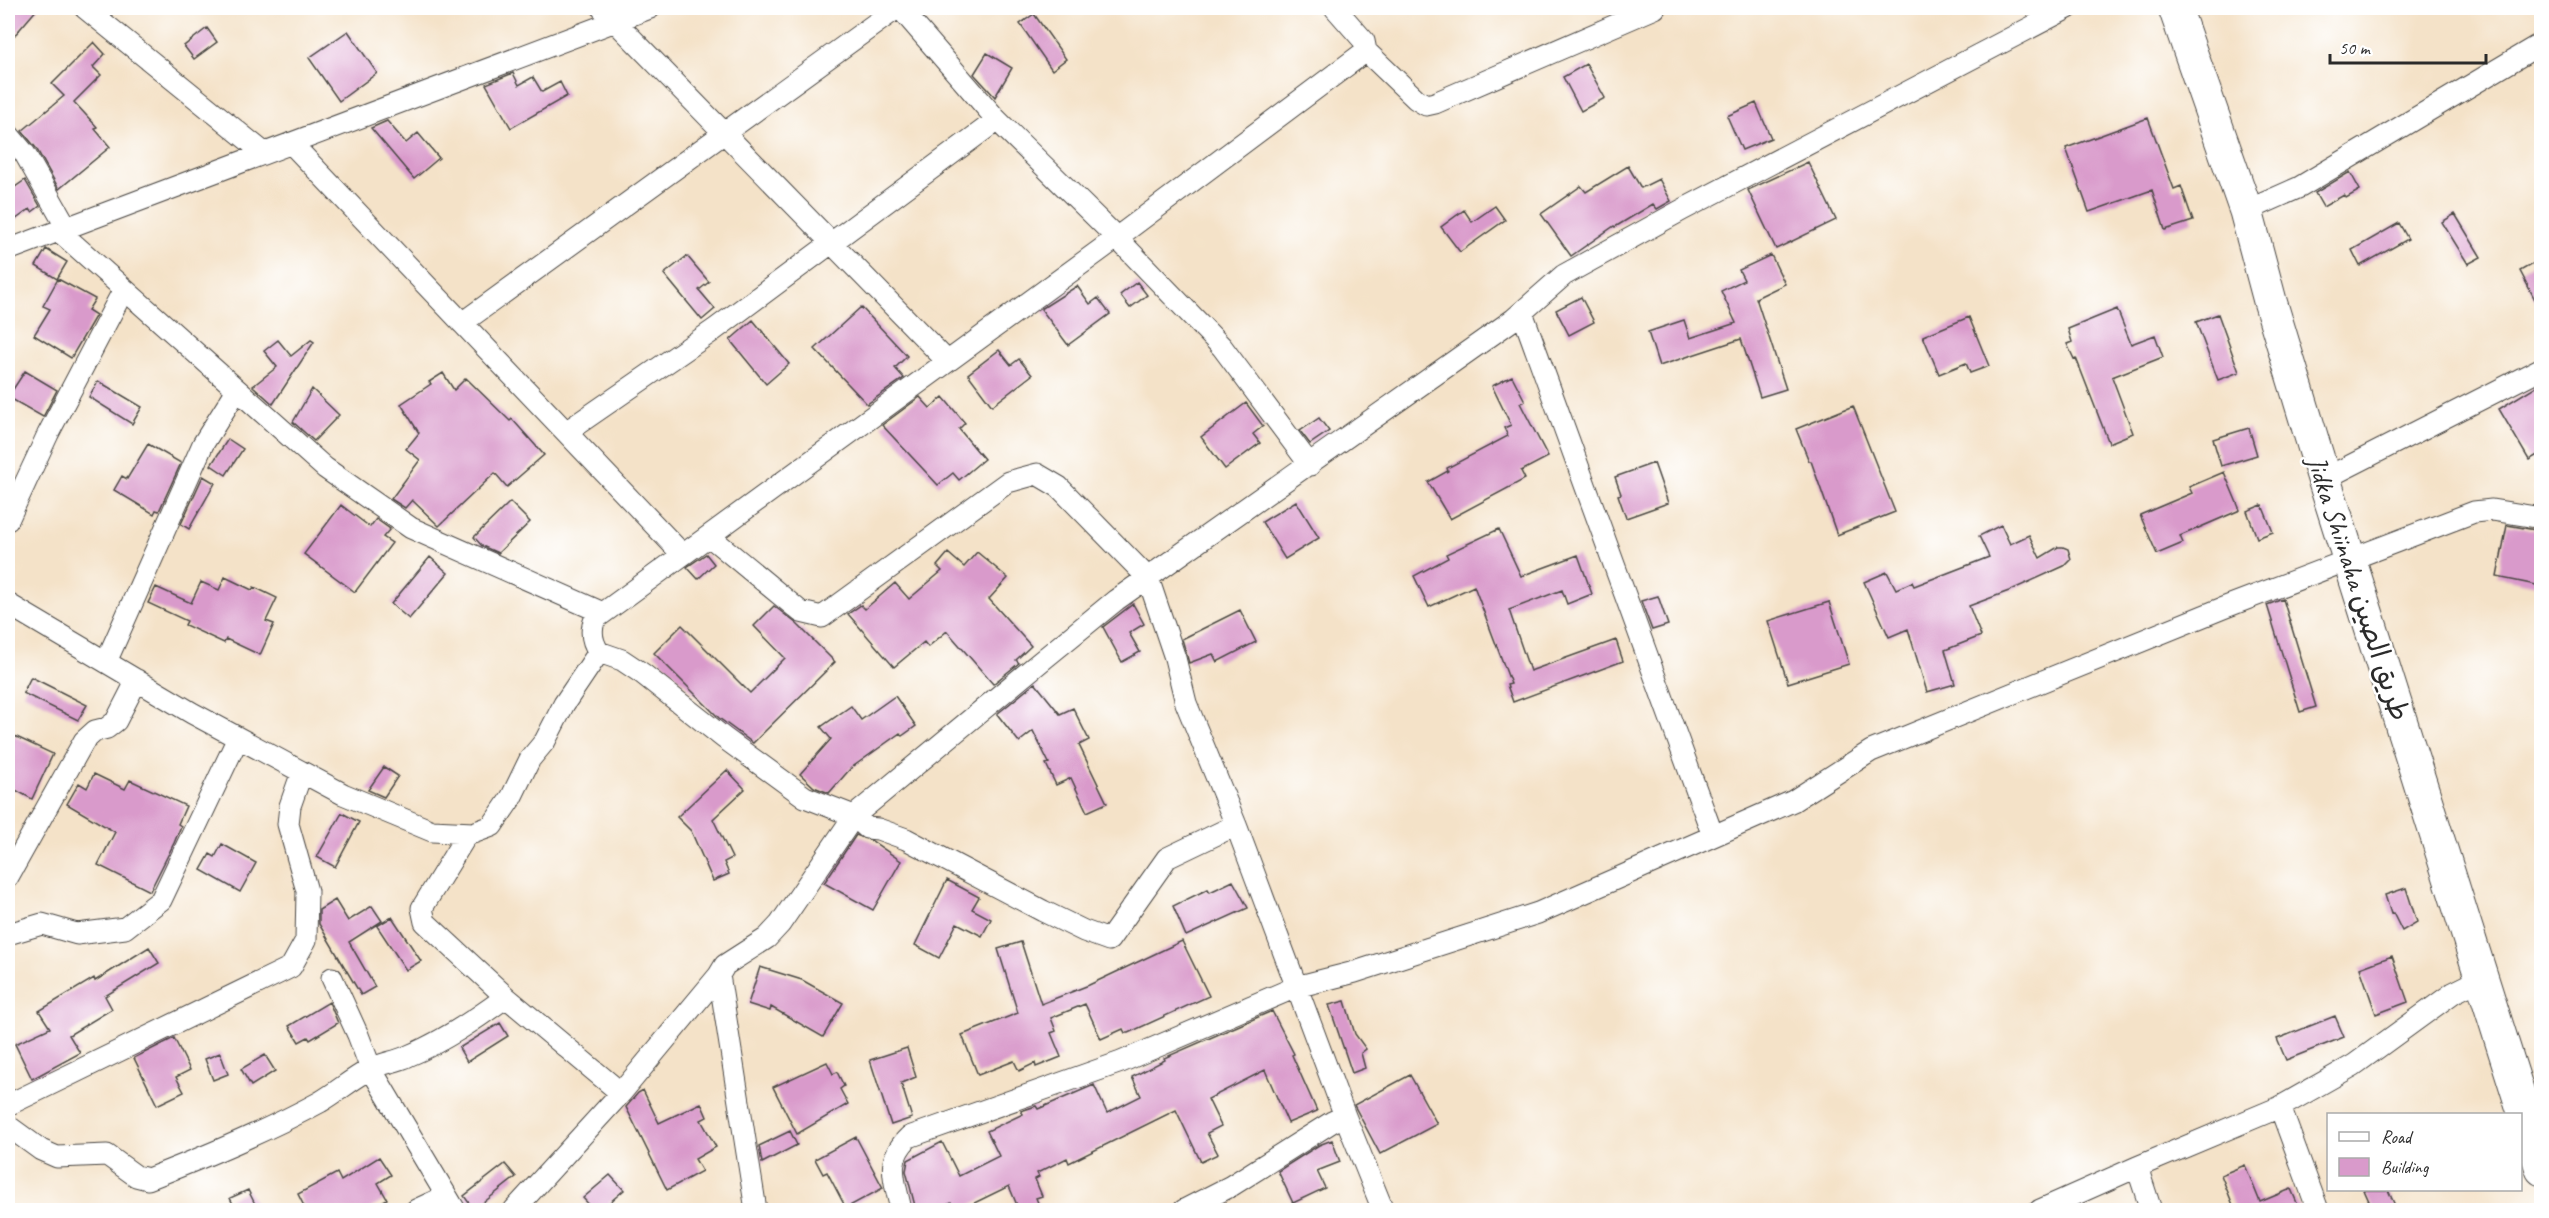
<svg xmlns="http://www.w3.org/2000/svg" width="2549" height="1218" font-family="Caveat,'Playpen Sans Arabic',sans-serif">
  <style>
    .building { fill: #d99acb }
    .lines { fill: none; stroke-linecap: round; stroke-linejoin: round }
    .minor-casing { stroke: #494643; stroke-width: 23 }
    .primary-casing { stroke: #494643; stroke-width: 35 }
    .minor { stroke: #fff; stroke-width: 21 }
    .primary { stroke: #fff; stroke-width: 33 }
    .labels { text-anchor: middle; stroke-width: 5; stroke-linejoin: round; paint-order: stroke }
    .street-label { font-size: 28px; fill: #2b2b2b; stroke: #fff }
  </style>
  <rect width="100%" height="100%" fill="#fff"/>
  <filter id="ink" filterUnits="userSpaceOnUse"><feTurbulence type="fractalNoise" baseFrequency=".0167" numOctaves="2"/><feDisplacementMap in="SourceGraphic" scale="12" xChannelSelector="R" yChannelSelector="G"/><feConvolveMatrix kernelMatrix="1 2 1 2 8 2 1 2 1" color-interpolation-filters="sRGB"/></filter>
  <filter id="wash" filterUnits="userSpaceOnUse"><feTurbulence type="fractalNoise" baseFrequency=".008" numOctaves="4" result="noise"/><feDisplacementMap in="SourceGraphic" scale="24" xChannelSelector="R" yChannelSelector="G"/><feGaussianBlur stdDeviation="1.35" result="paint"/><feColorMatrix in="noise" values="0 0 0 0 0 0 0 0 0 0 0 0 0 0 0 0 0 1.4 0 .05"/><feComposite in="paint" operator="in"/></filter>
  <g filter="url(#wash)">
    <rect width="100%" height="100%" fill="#f4e2c8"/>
    <g id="blocks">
      <!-- building -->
      <path class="building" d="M17 8H38L8 43V19Z
        M1034 14 1066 59 1052 70 1020 24Z
        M207 28 217 42 194 59 184 46Z
        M348 31 377 73 339 101 309 58Z
        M94 42 105 54 93 67 101 75 74 102 97 127 95 129 110 147 59 189 36 148 22 131 64 96 52 84Z
        M987 53 1012 68 995 97 974 74Z
        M1586 64 1605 98 1581 111 1563 77Z
        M513 73 519 85 533 77 542 92 560 82 567 96 511 128 486 84Z
        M1756 103 1771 138 1742 150 1727 116Z
        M2148 118 2174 189 2181 186 2193 221 2165 230 2152 190 2089 212 2066 148Z
        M387 121 406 143 418 133 439 158 414 179 371 128Z
        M1808 162 1836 220 1776 249 1748 190Z
        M1628 166 1641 188 1659 179 1671 201 1657 209 1653 204 1615 227 1614 226 1571 256 1541 214 1581 186 1586 192Z
        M2350 172 2360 190 2346 198 2344 195 2323 207 2315 193Z
        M25 180 40 206 32 212 30 209 8 225V192Z
        M1495 206 1505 220 1460 252 1441 227 1464 210 1472 222Z
        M2455 214 2481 257 2468 264 2442 222Z
        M2399 223 2408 239 2360 266 2352 250Z
        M46 249 67 262 57 279 36 266Z
        M1771 255 1785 284 1756 298 1786 389 1760 397 1741 339 1659 366 1648 332 1684 320 1690 338 1736 323 1721 291 1744 280 1739 270Z
        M687 256 709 282 699 290 715 309 702 320 664 274Z
        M2541 259V311L2520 271Z
        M58 279 95 299 88 310 96 315 71 358 34 335 50 309 43 306Z
        M1137 282 1147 295 1130 308 1120 295Z
        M1077 286 1090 304 1098 298 1110 314 1068 345 1041 309Z
        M1581 297 1594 322 1569 335 1556 310Z
        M861 307 907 356 895 368 904 378 867 404 815 349Z
        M2117 309 2131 344 2155 335 2163 357 2112 377 2133 433 2109 443 2076 358 2074 359 2067 344 2072 342 2068 329Z
        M2218 314 2239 372 2218 380 2196 322Z
        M1969 317 1989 366 1970 373 1966 363 1939 374 1923 336Z
        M753 320 789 364 766 384 730 340Z
        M278 340 291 356 311 340 314 342 273 404 253 386 277 367 264 351Z
        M999 350 1011 365 1019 359 1032 375 992 406 968 374Z
        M25 371 57 390 43 417 8 397Z
        M443 373 454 390 466 378 510 421 512 419 544 455 507 487 495 473 439 526 412 500 405 508 391 499 420 460 406 449 419 433 401 404 431 384 429 382Z
        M1512 376 1525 401 1520 403 1548 457 1521 471 1525 479 1450 519 1428 482 1448 471 1447 468 1508 436 1504 428 1511 425 1492 386Z
        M98 381 142 407 132 424 89 397Z
        M2541 383V453L2529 460 2499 409Z
        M312 389 339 415 314 441 293 422Z
        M920 397 930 408 943 397 965 423 959 429 984 459 959 480 953 473 938 485 882 425Z
        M1246 403 1263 426 1253 434 1260 443 1225 469 1201 437Z
        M1853 406 1895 512 1837 535 1811 461H1809L1796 429Z
        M1319 418 1329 431 1310 444 1300 431Z
        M2249 428 2257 455 2221 466 2213 439Z
        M228 439 243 449 226 475 211 465Z
        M148 444 181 463 159 511 156 510 154 514 114 490 122 476 127 479Z
        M1654 463 1668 503 1626 518 1618 495 1621 494 1615 477Z
        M2224 472 2240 510 2180 536 2183 543 2157 554 2140 515 2192 493 2189 487Z
        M203 476 215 483 189 529 181 524Z
        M1296 501 1319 538 1285 559 1262 522Z
        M510 502 530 522 498 553 482 546 474 537Z
        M341 505 370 527 376 519 390 529 383 537 392 543 355 592 304 554Z
        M2262 505 2273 532 2257 538 2247 511Z
        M2001 525 2010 544 2029 535 2040 558 2058 547H2063L2068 549 2071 559 2064 566 2009 591 1969 606 1981 636 1945 650 1955 684 1927 692 1908 629 1889 637 1864 582 1887 572 1896 589 1912 582 1914 586 1989 557 1979 536Z
        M2507 525 2541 531V586L2497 577Z
        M1499 529 1521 576 1578 555 1592 594 1567 604 1562 590 1509 610 1530 671 1616 640 1623 661 1513 702 1507 685 1511 684 1474 586 1429 607 1414 576 1448 558 1446 554Z
        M977 552 1008 578 989 599 1031 646 1016 660 1019 663 993 684 947 631 928 647 924 642 894 667 848 614 861 605 865 609 895 583 909 599 942 571 937 566 948 553 964 567Z
        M706 554 714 564 698 579 687 567Z
        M430 557 448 573 409 619 391 604Z
        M225 577 252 590 254 587 277 598 266 621 274 624 260 655 226 639 224 643 185 625 187 621 148 603 156 587 191 603 201 582 219 590Z
        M1658 596 1668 625 1652 630 1641 601Z
        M2283 599 2316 707 2300 712 2267 605Z
        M1829 602 1849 664 1788 683 1768 621Z
        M1133 604 1144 624 1129 633 1140 652 1122 662 1103 627Z
        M774 606 797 624 835 662 753 743 719 718 654 653 682 625 750 693 785 658 754 626Z
        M1240 610 1256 642 1217 662 1213 654 1189 663 1182 639Z
        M31 677 87 705 78 720 23 693Z
        M1035 683 1060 714 1073 708 1089 740 1079 745 1107 803 1087 812 1071 778 1056 785 1046 764 1049 763 1033 731 1019 742 997 714Z
        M895 696 916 726 902 736 900 733 851 768 829 793 814 787 800 774 831 739 821 727 851 706 861 720Z
        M8 733 53 754 32 799 8 786Z
        M384 767 398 776 384 797 368 790Z
        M727 770 745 789 713 819 732 858 724 862 729 874 713 881 691 831 677 817Z
        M94 774 125 789 130 780 186 806 178 824 181 826 174 843 150 891 98 865 115 832 67 804 79 783 87 788Z
        M342 813 359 822 335 867 317 857Z
        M856 835 872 841 901 861 873 910 824 883Z
        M222 844 256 863 240 892 201 870 210 854 215 857Z
        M947 880 979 897 972 909 991 919 982 936 957 923 939 958 915 945Z
        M1233 881 1248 908 1186 936 1173 906 1208 889 1210 892Z
        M2406 888 2417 922 2402 931 2393 913 2391 914 2385 895Z
        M335 900 348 921 372 906 382 921 349 942 375 987 361 995 319 924V910Z
        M392 917 421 961 406 970 377 926Z
        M1182 941 1209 996 1128 1033H1125L1123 1029 1101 1039 1085 1004 1051 1018 1056 1031 1051 1033 1061 1057 1036 1067 1035 1063 1019 1071 1014 1061 978 1075 962 1035 1018 1013 998 949 1021 942 1041 1004 1089 985Z
        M149 947 159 963 105 996 112 1009 69 1035 80 1053 32 1079 15 1044 50 1028 39 1011 94 978 95 981Z
        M2392 956 2408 1002 2376 1014 2360 968Z
        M760 967 802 980 843 1003 823 1037 771 1007 770 1011 748 1004Z
        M1345 1001 1355 1034 1366 1049 1361 1053 1365 1068 1352 1073 1329 1005Z
        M329 1002 338 1023 310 1040 308 1037 299 1042 289 1026Z
        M1272 1011 1294 1054 1292 1055 1317 1111 1288 1123 1265 1070 1208 1099 1221 1126 1207 1133 1218 1154 1201 1162 1176 1110 1069 1163 1067 1158 1037 1173 1039 1177 1035 1179 1042 1196 1036 1198 1041 1210H1019L1009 1186 960 1210H954L951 1203 936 1210H916L906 1171 908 1160 942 1142 959 1176 999 1156 987 1131 1023 1114 1021 1111 1036 1106 1038 1109 1094 1085 1107 1113 1141 1096 1132 1077 1165 1060 1164 1058Z
        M2335 1016 2344 1037 2286 1060 2277 1039Z
        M500 1023 508 1036 467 1062 459 1048Z
        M174 1038 190 1070 176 1077 184 1092 157 1105 134 1058Z
        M907 1048 916 1077 901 1083 912 1118 891 1125 870 1060Z
        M220 1053 228 1074 213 1080 205 1059Z
        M265 1055 275 1071 251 1086 241 1069Z
        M827 1062 833 1074 837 1072 844 1086 840 1089 848 1104 797 1134 773 1087Z
        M1410 1075 1437 1124 1380 1154 1354 1105Z
        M643 1090 659 1123 701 1103 707 1117 701 1120 716 1147 695 1159 702 1171 667 1190 626 1107 638 1093Z
        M790 1131 797 1145 762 1163 759 1146Z
        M856 1137 883 1188 846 1208 827 1172 823 1174 815 1159Z
        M1332 1140 1340 1162 1317 1171 1325 1188 1293 1203 1278 1171 1319 1145Z
        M379 1157 391 1175 378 1183 387 1199 368 1210H306L298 1194 337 1173 341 1181Z
        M505 1164 516 1177 474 1210 464 1196Z
        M2245 1165 2260 1202 2291 1189 2300 1210H2235L2221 1175Z
        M610 1175 624 1190 609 1203 615 1210H594L583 1198Z
        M248 1190 258 1210H236L230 1198Z
        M2364 1190H2388L2397 1210H2373Z"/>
    </g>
  </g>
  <g filter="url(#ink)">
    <use href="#blocks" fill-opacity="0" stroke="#494643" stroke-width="1.5"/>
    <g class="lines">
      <!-- minor casing -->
      <g class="minor-casing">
        <path id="minor" d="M85 8 264 153
          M602 8 947 361
          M900 8 997 120 1117 238 1222 347 1310 465
          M1366 51 1416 99 1426 105 1435 103 1655 8
          M8 134 25 154 67 228
          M291 143 683 555
          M2246 211 2300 187 2542 43
          M59 231 325 468 411 528 603 613
          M8 250 650 8
          M1522 312 1713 836
          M462 323 897 8
          M566 432 714 330 997 120
          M2324 479 2542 368
          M8 520 48 434 124 289
          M709 536 801 612 822 617 1008 482 1037 474 1059 487 1148 578 1175 658 1186 703 1236 825 1345 1116
          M8 604 192 713 343 794 432 831 473 833 492 826 511 798 530 759 545 741 564 704 599 652C592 642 590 631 595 619L1103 248 1366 51 1364 41 1335 8
          M599 652 622 660 643 674 724 738 805 797 854 816 867 828 878 829 906 839 1043 911 1084 931 1109 940 1167 858 1236 825
          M106 662 203 444 237 390
          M468 833 422 908 425 922 506 997 621 1093
          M8 877 84 741 95 731 107 728 116 721 137 680
          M8 934 42 924 77 934 125 928 161 900 238 738
          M332 978 358 1035 371 1069 455 1210
          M8 1105 291 967 306 940 307 891 288 824 290 806 302 772
          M2280 1107 2318 1210
          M8 1126 41 1150 57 1157 107 1155 136 1176 148 1179C207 1156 265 1132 320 1102 337 1092 352 1079 369 1070 381 1063 396 1062 408 1056 444 1041 475 1020 506 997
          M2137 1167 2151 1210
          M416 1210 446 1196
          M514 1210 621 1093 719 975
          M756 1210 719 975 725 965 767 938 780 924 854 816 1045 658 1116 600 1514 319 1564 275 1682 210 2068 8
          M901 1210C895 1180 884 1161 909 1137L1121 1062 1296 987 1355 972 1538 913 1793 801 1871 751 2223 608 2474 512 2492 510 2542 518
          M1184 1210 1231 1186 1332 1122 1345 1116 1383 1210
          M2040 1210 2137 1167 2280 1107 2354 1065 2453 993 2481 979"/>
      </g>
      <!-- primary casing -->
      <g class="primary-casing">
        <path id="primary" d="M2175 8 2246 211 2270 301 2324 479 2542 1169"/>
      </g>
      <!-- minor -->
      <use href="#minor" class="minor"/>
      <!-- primary -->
      <use href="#primary" class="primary"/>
    </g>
  </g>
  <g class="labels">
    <!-- street labels -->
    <g class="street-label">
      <text transform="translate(2359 588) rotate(72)" y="10">Jidka Shiinaha طريق الصين</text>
    </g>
  </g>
  <!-- margin -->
  <rect width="2549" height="1218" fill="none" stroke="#fff" stroke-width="30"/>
  <!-- legend -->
  <rect x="2327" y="1113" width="195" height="78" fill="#ffffff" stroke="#aaaaaa" stroke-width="1.5"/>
  <rect x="2339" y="1132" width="30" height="9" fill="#ffffff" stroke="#aaaaaa" stroke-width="1.5"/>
  <text x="2381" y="1143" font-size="18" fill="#2b2b2b">Road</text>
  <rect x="2339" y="1158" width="30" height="18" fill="#d99acb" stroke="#aaaaaa" stroke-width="1.5"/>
  <text x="2381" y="1173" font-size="18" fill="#2b2b2b">Building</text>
  <!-- scale -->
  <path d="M2330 54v9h156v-9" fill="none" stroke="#2b2b2b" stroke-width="3"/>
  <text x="2339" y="54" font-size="18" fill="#2b2b2b" stroke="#ffffff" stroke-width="4.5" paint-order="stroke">50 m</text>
</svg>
